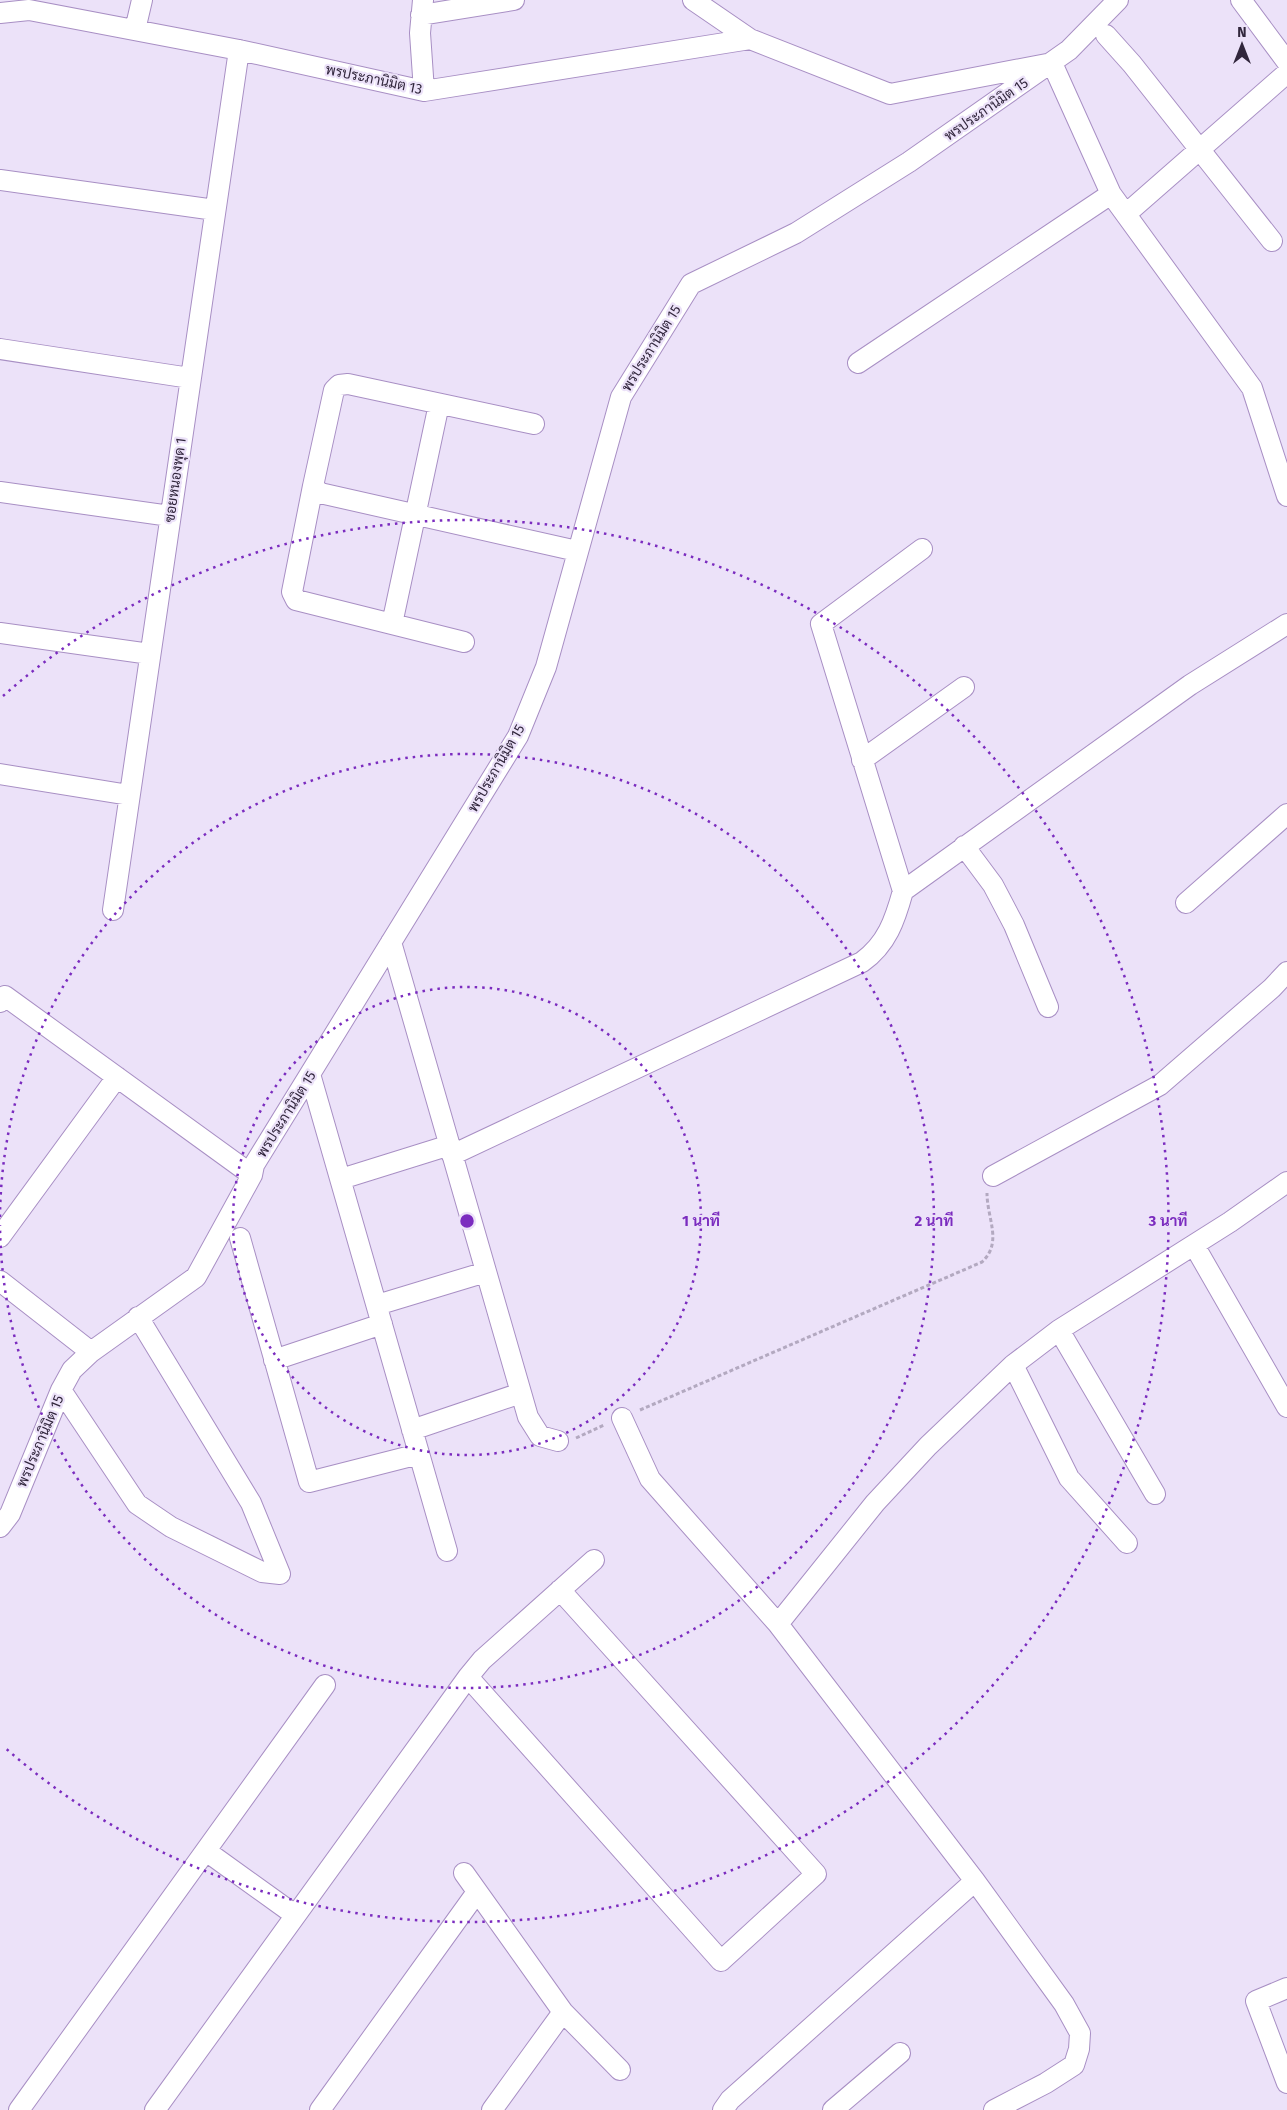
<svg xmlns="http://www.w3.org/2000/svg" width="1287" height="2110" font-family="'Fira Sans',Sarabun,sans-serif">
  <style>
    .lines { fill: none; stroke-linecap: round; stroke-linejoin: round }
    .minor-casing { stroke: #a88fc4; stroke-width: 22 }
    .path { stroke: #b3a9c0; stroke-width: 3; stroke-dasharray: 4 2.5; stroke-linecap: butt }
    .minor { stroke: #fff; stroke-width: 20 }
    .ring { fill: none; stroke: #7b2cbf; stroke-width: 2.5; stroke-dasharray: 2.5 5 }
    .labels { text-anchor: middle; stroke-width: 4.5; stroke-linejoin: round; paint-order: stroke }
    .street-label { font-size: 14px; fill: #31263c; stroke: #ece2f9 }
    .centre { fill: #7b2cbf; stroke: #ece2f9; stroke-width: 2.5 }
    .ring-label { font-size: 15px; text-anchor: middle; font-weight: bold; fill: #7b2cbf; stroke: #ece2f9; stroke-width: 4.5; stroke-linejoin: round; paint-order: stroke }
  </style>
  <rect width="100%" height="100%" fill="#ece2f9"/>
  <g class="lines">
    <!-- minor casing -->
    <g class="minor-casing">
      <path id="minor" d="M423 0 420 33 424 91
        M693 0 750 39 890 94 1052 63 1111 194 1252 388 1287 496
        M1241 0 1287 62
        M0 13 29 10 239 50 424 91 750 39
        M421 15 514 0
        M135 30 142 0
        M1106 35 1132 64 1272 241
        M0 180 215 210
        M1126 214 1287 73
        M0 349 190 378
        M858 363 1111 194
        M534 424 348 384 339 385 334 390 313 486 320 493 577 551
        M313 486 292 592 296 600 464 642
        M0 492 170 516
        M392 624 439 404
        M0 633 150 654
        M862 760 964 687
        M0 774 129 795
        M964 846 993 885 1014 925 1048 1007
        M903 891 1190 685 1287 624
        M1186 903 1287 814
        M113 910 239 50
        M391 942 528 1417 540 1436 558 1441
        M0 1002 5 996 252 1175
        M310 1074 447 1551
        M452 1155 862 962C887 944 895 920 903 891L821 624 922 549
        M993 1176 1160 1085 1272 988 1287 972
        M341 1179 450 1145
        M0 1237 117 1077
        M240 1238 309 1482 419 1454
        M1194 1245 1287 1407
        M0 1281 91 1352
        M377 1305 486 1272
        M1059 1330 1155 1494
        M274 1360 382 1324
        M1013 1365 1069 1478 1127 1543
        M61 1390 137 1504 171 1527 262 1572 280 1574 251 1503 138 1317
        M622 1418 650 1479 778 1624 975 1881 1064 2004 1080 2033 1079 2049 1074 2065 1046 2083 994 2110
        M412 1430 521 1393
        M0 1527 10 1514 61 1390 72 1370 91 1352 196 1277 252 1175 254 1165 518 736 546 667 621 397 691 284 796 233 909 162 1069 50 1118 0
        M778 1624 875 1503 928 1446 1013 1365 1059 1330 1230 1222 1287 1182
        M468 1677 721 1961 816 1874 560 1590
        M206 1851 295 1915
        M464 1873 563 2012 620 2070
        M1287 1988 1256 2001 1287 2083
        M19 2110 325 1685
        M155 2110 468 1677 482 1660 594 1560
        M320 2110 477 1892
        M492 2110 563 2012
        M723 2110 730 2100 975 1881
        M833 2110 900 2053"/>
    </g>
    <!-- path -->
    <path class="path" d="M640 1410 982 1262C1003 1242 987 1219 987 1193
      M576 1438 604 1425"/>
    <!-- minor -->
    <use href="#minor" class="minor"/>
  </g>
  <!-- distance rings -->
  <g class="ring">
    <circle cx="467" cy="1221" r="234"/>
    <path d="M0 1217A467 467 0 1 1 0 1225"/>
    <path d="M3 696A701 701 0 1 1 3 1746"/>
  </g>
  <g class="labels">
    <!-- street labels -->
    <g class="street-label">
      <text transform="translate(374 79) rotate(12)" y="5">พรประภานิมิต 13</text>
      <text transform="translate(986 109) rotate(-35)" y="5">พรประภานิมิต 15</text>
      <text transform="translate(651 348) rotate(-58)" y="5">พรประภานิมิต 15</text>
      <text transform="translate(175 480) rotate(-82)" y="5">ซอยหนองพุด 1</text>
      <text transform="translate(496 768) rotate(-60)" y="5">พรประภานิมิต 15</text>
      <text transform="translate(286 1114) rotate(-58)" y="5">พรประภานิมิต 15</text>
      <text transform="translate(40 1441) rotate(-67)" y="5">พรประภานิมิต 15</text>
    </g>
  </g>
  <circle cx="467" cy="1221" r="8" class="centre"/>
  <g class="ring-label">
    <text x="701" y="1226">1 นาที</text>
    <text x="934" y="1226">2 นาที</text>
    <text x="1168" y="1226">3 นาที</text>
  </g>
  <!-- north arrow -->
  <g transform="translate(1242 45)" stroke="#ece2f9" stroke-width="4" paint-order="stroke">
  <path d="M0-4L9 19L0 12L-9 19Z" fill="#31263c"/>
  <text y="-8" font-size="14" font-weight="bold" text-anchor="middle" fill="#31263c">N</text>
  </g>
</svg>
